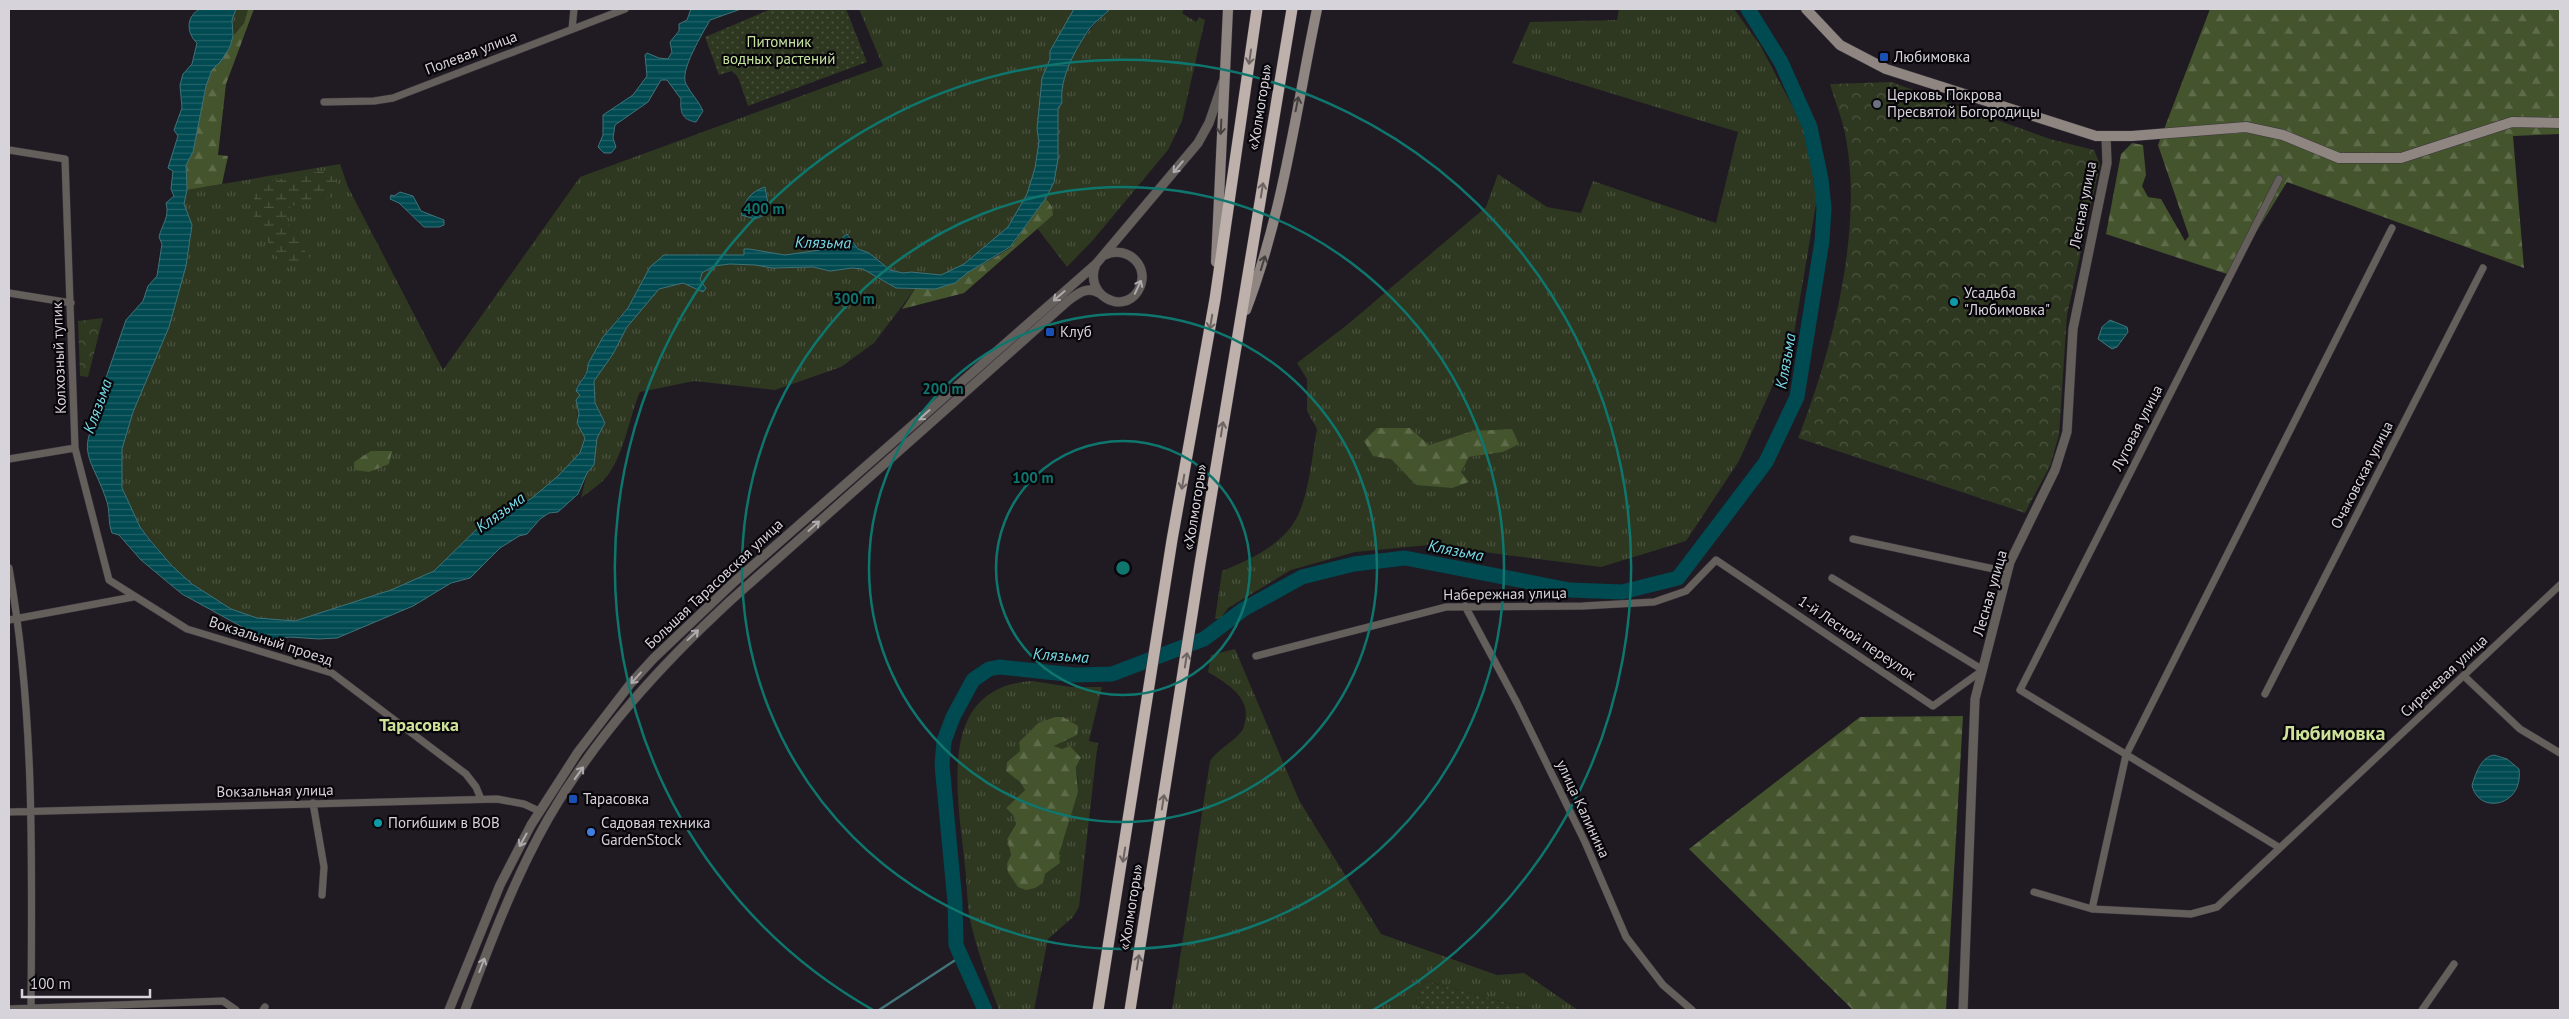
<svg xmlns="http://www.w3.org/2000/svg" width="2569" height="1019" font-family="'PT Sans',sans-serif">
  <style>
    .grass { fill: url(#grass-tufts); fill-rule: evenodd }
    .forest { fill: url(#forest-firs) }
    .wetland { fill: url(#wetland-marsh) }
    .park { fill: url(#park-crowns) }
    .garden { fill: url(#garden-dots) }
    .water { fill: url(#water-rules); stroke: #40737a }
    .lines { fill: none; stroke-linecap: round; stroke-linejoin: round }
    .stream { stroke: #40737a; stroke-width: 2.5 }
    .river { stroke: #004a51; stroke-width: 15 }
    .minor-casing { stroke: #3a343d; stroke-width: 8 }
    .tertiary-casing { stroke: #3a343d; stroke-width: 10 }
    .secondary-casing { stroke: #3a343d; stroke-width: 11 }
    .trunk-casing { stroke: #3a343d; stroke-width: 12 }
    .minor { stroke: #655f5c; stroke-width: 7 }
    .tertiary { stroke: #655f5c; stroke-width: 9 }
    .secondary { stroke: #8f8681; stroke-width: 10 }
    .trunk { stroke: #beb0aa; stroke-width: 11 }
    .oneway { stroke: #6c6462 }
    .oneway2 { stroke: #454040 }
    .oneway3 { stroke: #afaaae }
    .ring { fill: none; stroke: #0f766e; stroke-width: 2.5 }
    .transit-dot { fill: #1a4fb4; stroke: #08060a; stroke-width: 2 }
    .worship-dot { fill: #6b7280; stroke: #08060a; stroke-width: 2 }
    .culture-dot { fill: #0f9aa8; stroke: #08060a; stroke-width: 2 }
    .shop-dot { fill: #3f7fe0; stroke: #08060a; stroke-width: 2 }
    .labels { text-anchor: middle; stroke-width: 4.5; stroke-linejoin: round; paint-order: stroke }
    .park-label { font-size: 15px; fill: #c5e29e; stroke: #08060a }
    .street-label { font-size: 15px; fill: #d7d3da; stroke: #08060a }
    .poi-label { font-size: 15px; fill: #d7d3da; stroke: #08060a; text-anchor: start }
    .water-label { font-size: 16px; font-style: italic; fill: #77dae5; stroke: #08060a }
    .quarter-label { font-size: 18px; font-weight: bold; fill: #cee398; stroke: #08060a }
    .district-label { font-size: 20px; font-weight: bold; fill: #cee398; stroke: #08060a }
    .centre { fill: #0f766e; stroke: #08060a; stroke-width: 2.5 }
    .ring-label { font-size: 15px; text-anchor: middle; font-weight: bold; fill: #0f766e; stroke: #08060a; stroke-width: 4.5; stroke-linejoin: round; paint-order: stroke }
  </style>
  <defs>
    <pattern id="grass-tufts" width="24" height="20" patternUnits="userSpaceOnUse" patternTransform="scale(1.25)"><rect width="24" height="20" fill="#2e3720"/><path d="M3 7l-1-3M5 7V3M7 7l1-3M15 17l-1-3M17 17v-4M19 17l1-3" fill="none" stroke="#4c5340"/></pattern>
    <pattern id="forest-firs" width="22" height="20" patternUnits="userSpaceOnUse" patternTransform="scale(1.25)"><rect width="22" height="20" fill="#44542c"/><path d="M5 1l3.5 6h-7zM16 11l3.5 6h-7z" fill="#5e6c4a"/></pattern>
    <pattern id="wetland-marsh" width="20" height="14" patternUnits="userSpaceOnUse" patternTransform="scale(1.25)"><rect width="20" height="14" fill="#2e3720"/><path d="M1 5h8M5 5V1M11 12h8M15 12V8" fill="none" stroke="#4c5340"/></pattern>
    <pattern id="park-crowns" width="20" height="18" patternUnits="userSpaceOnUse" patternTransform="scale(1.25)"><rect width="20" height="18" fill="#2e3720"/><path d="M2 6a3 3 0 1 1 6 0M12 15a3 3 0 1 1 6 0" fill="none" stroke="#4c5340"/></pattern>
    <pattern id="garden-dots" width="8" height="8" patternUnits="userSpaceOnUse" patternTransform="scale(1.25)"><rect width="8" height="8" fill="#2e3720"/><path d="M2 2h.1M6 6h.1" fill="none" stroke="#4c5340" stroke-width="1.8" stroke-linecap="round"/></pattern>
    <pattern id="water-rules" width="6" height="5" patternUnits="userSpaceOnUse" patternTransform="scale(1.25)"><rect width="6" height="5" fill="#004a51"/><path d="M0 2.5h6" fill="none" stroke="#246369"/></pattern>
  </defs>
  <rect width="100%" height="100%" fill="#201a23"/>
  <!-- grass -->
  <path class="grass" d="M236 9H248L244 23 233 36 232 20Z
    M859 9H1074L1050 51V59L1042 78 1037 129 1039 142 1035 168 1027 194 1008 227 964 264 941 275 911 272 903 273 890 270 869 253 858 249 849 235 842 241 843 246 834 249 785 255 749 249 744 255H664L650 267 628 308 618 318 577 387 576 391 580 394 577 419 585 438 580 453 558 476 532 498 500 518 482 524 434 571 391 590 295 621 257 618 231 609 192 584 172 566 140 527 122 488V449L133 412 169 327 186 266 192 225 184 204 187 190 340 164 348 187 443 370 580 177 883 66Z
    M1110 9H1184L1182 13 1196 22 1199 17 1205 20 1182 121 1168 150 1093 240 1067 267 1037 228 1042 223 1048 200 1046 198C1061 169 1056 140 1058 108L1062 103C1057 68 1086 31 1110 9Z
    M1619 9H1734L1760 45 1806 132 1817 198 1793 340 1739 461 1686 541 1601 567 1429 545 1355 552 1291 570 1228 608 1221 618 1215 619 1222 571C1249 560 1281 546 1296 519 1309 496 1312 455 1317 429L1307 411V379L1297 363 1347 325 1486 207 1498 174 1547 207 1581 213 1593 181 1716 223 1738 132 1512 63 1530 22 1617 20ZM1410 428 1429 445 1472 431 1503 452 1469 457 1460 472 1416 485 1391 459Z
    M730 264 755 265 772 268 813 267 830 271 852 268 863 269 896 288 915 289 874 343 841 367 775 390 694 381 640 392C629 417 625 452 608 475 601 484 590 491 581 498L587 473 594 465 597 438 605 423 595 403 594 381 613 354 627 327 658 289 683 283 703 292 700 280 702 273 714 266Z
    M1235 649 1299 800 1381 934 1497 975 1524 973 1578 1010H1533L1425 981 1415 1004 1426 1010H1172L1210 761C1218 749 1232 743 1241 732 1244 729 1244 725 1245 721 1251 697 1226 683 1208 672L1211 655Z
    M1032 681 1071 687H1102L1089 741 1098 743 1096 758 1079 907 1073 917 1048 939 1034 1010H999C988 981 977 950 970 920 967 903 967 884 965 867 961 824 948 757 969 717 983 692 1005 683 1032 681ZM1038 723 1077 735 1054 746 1081 759 1076 767 1078 783 1059 854 1060 863 1045 874 1007 863 1011 855 1007 839 1016 824 1013 815 1006 808 1025 790 1020 782 1007 771V763L1020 751 1019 742Z"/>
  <!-- forest -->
  <path class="forest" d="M248 9H254L226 84 218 155 228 156 222 184 187 190 186 165 193 152 206 86 212 69 221 61 230 47 233 36 244 23Z
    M2210 9H2560V134L2513 136 2524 268 2287 182 2230 275 2106 234 2121 154 2132 143 2143 145 2146 175 2142 186 2148 197 2161 199 2185 241 2189 236 2158 145Z
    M1046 198 1052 207 1053 215 964 293 902 309 915 289H935L955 283 967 273 997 256 1010 248Z
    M1377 428H1410L1429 445 1472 431 1512 429 1519 444 1503 452 1469 457 1461 472 1469 482 1452 488 1416 485 1391 459 1373 456 1364 441Z
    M371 451H392L389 464 369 472 354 470V462Z
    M1963 716 1946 1010H1853L1689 849 1860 717Z
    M1055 717H1063L1078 726 1077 735 1054 746 1062 749 1070 746 1081 758 1076 767 1078 792 1059 854 1060 863 1045 874 1043 883 1035 888 1026 890 1018 887 1008 872 1007 863 1011 855 1007 839 1016 824 1013 815 1006 808 1025 790 1020 782 1006 771 1007 762 1020 751 1019 742 1038 723Z"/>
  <!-- wetland -->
  <path class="wetland" d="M333 169 337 185 333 197 291 206 286 213C289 230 300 244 310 258L300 265 278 259 254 217V188L264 182Z"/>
  <!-- park -->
  <path class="park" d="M1891 82 2050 139 2094 150 2100 164 2067 315 2059 435 2050 466 2025 513 1798 438C1832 353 1863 230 1846 139 1843 120 1835 102 1830 84Z
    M103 318 88 377 80 376 78 321Z"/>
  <!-- garden -->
  <path class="garden" d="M771 9H846L867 62 748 106 738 77 732 71 719 75 705 37Z
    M1425 981 1533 1010H1426L1415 1004Z"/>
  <!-- water -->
  <path class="water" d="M200 9H236L232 20 233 36 230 47 221 61 212 70 206 86 193 152 186 165 187 190 184 204 192 225 186 266 169 327 133 412 122 449V488L140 527 149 539 172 566 192 584 231 609 257 618 295 621 391 590 434 571 482 524 500 518 532 498 558 476 580 453 585 438 577 423 579 413 576 400 580 395 576 391C579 381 589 375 588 364L603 337 628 308 650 267 664 255H744V249H749L785 255 841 247 843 246V237L847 234 858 249 869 253 890 270 903 273 911 272 941 275 964 264 1008 227 1027 194 1035 168 1039 142 1037 129 1042 78 1050 59V51L1074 9H1110C1104 15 1096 21 1090 28 1076 48 1059 78 1062 103L1058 108V159L1054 182 1046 198 1010 247 967 273 955 283 935 289 896 288 863 269 852 268 830 271 813 267 772 268 755 265 730 264 714 266 702 273 700 280 706 288 703 292 683 283 659 289 627 327 613 354 594 381 595 403 605 423 597 438 594 465 587 473 578 494 558 512 549 513 540 519 527 534 519 536 500 548 470 578 451 583 413 606 337 638 319 639 290 637 266 640 182 594 141 560 119 535 112 533C108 523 110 512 107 502 93 458 72 452 105 406L103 399 99 398 126 320 143 301 148 286 157 276 162 244 159 237C162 224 170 217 166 203L174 196 171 189 173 171 168 168 178 136 174 130 182 108 180 85 183 74 192 64 197 43C186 33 186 16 200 9Z
    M691 9H741L710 20C703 33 679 71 686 84 691 94 699 101 703 111L696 122C682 120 680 112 681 99L667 80H661L648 102 615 125 613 138 616 147 611 153H604L598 147 603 135V115L633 95 647 76 645 55 647 53 659 58 668 59 672 52 670 42 679 31V24L687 20Z
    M765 187 768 204 767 214 755 219 741 215C745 200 750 192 765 187Z
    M400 192 413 196 421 211 444 220V225L439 227H424L399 203 390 199 391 195 394 196Z
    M2110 320 2127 327 2128 332 2117 347 2112 349 2098 339 2102 327Z
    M2494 755 2507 759 2519 769C2524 807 2478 815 2472 785 2476 773 2481 757 2494 755Z"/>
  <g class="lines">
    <!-- stream -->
    <path class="stream" d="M879 1010 960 957"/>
    <!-- river -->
    <path class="river" d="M985 1010 956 945 955 902 942 765 944 741 953 717 973 680 989 669 999 667 1075 675 1112 674 1204 639 1244 609 1302 577 1354 564 1405 558 1570 590 1622 592 1678 578 1766 462 1797 397 1822 241 1824 208 1821 179 1810 127 1781 62 1748 9"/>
    <!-- minor casing -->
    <g class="minor-casing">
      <path id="minor" d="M572 29 574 9
        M324 102 374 101 393 98 625 9
        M9 150 65 159 75 448 109 580 187 629 332 673 466 774 476 787 481 799
        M2279 179 2020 690 2280 848
        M9 293 71 303
        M9 459 75 448
        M1853 539 2008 572
        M9 568C35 713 32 863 31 1010
        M1465 606 1517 703 1585 842 1626 937 1663 985 1692 1010
        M9 620 133 597
        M1256 656 1446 607 1583 606 1654 602 1686 591 1716 560 1933 706 1983 670 1832 578
        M2464 676 2520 729 2560 753
        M2265 694 2483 268
        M313 803 324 867 322 895
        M9 812 497 799 524 804 539 811
        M2034 892 2092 909 2191 914 2217 907 2560 585
        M2092 909 2126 755 2392 228
        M9 1009 223 1001 236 1010
        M263 1010 265 1007
        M2422 1010 2454 964"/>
    </g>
    <!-- tertiary casing -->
    <g class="tertiary-casing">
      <path id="tertiary" d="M1096 264C1083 294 1122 316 1138 291 1152 268 1128 244 1105 255
        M449 1010 500 885 531 825 578 752 631 683 654 658 734 582 1096 264 1198 143 1209 123 1223 82
        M465 1010C489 946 514 879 548 819 596 736 660 666 730 601L1069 300C1079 293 1087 286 1099 293
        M1963 1010 1975 699 2010 562 2055 470 2067 432 2073 329 2107 163 2106 136"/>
    </g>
    <!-- secondary casing -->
    <g class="secondary-casing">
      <path id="secondary" d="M1806 9 1840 45 1886 69 2096 136H2132L2246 127 2283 135 2339 158H2401L2512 122 2560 123
        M1216 262 1228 9
        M1246 310C1283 213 1296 110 1317 9"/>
    </g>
    <!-- trunk casing -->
    <g class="trunk-casing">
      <path id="trunk" d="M1098 1010 1172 540 1215 299 1257 9
        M1130 1010 1200 564 1292 9"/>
    </g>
    <!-- minor -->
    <use href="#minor" class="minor"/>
    <!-- tertiary -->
    <use href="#tertiary" class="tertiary"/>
    <!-- secondary -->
    <use href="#secondary" class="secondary"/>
    <!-- trunk -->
    <use href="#trunk" class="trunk"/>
  </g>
  <!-- one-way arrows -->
  <defs><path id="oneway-shaft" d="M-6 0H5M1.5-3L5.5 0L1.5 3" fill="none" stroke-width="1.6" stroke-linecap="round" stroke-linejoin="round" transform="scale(1.25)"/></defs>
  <g class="oneway">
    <use href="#oneway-shaft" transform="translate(1250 57) rotate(98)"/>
    <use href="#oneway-shaft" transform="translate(1262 190) rotate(-81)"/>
    <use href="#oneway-shaft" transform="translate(1211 322) rotate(100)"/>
    <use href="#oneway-shaft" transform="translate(1222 429) rotate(-81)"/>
    <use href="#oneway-shaft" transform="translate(1183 482) rotate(100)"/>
    <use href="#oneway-shaft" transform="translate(1186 660) rotate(-81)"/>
    <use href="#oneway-shaft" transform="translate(1163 802) rotate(-81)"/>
    <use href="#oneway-shaft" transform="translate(1124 855) rotate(99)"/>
    <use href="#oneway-shaft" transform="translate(1138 962) rotate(-81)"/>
  </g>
  <g class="oneway2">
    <use href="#oneway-shaft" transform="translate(1297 104) rotate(-79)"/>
    <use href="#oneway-shaft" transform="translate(1221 127) rotate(93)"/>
    <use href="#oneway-shaft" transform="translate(1263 263) rotate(-73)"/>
  </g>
  <g class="oneway3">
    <use href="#oneway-shaft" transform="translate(1178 167) rotate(130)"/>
    <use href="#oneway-shaft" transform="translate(1138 287) rotate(-65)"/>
    <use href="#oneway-shaft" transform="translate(1059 296) rotate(139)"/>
    <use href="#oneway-shaft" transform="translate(924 415) rotate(139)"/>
    <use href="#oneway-shaft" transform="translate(814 526) rotate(-42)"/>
    <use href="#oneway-shaft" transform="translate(693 635) rotate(-43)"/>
    <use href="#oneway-shaft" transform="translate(636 678) rotate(132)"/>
    <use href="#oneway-shaft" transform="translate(579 773) rotate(-55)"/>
    <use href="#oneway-shaft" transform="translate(523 840) rotate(119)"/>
    <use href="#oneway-shaft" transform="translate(482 965) rotate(-69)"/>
  </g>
  <!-- distance rings -->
  <g class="ring">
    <circle cx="1123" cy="568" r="127"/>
    <circle cx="1123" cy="568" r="254"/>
    <circle cx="1123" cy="568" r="381"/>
    <path d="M873 1010A508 508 0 1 1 1373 1010"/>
  </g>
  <!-- markers -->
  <g class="transit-dot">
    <rect x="1879" y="52" width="10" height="10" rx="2.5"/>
    <rect x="1045" y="327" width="10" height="10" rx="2.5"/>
    <rect x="568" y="794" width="10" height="10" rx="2.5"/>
  </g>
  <circle class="worship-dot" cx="1877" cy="104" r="5"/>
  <g class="culture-dot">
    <circle cx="1954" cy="302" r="5"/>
    <circle cx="378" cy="823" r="5"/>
  </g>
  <circle class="shop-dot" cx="591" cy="832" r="5"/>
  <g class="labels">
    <!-- park labels -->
    <g class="park-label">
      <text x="779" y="47">Питомник<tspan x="779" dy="17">водных растений</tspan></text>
    </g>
    <!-- street labels -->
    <g class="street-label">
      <text transform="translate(471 53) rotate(-21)" y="5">Полевая улица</text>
      <text transform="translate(1260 107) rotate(-81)" y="5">«Холмогоры»</text>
      <text transform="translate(2083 205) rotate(-79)" y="5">Лесная улица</text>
      <text transform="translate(59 358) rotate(-92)" y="5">Колхозный тупик</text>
      <text transform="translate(2137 428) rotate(-63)" y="5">Луговая улица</text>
      <text transform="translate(2362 475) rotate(-63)" y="5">Очаковская улица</text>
      <text transform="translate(1195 507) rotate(-81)" y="5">«Холмогоры»</text>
      <text transform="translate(714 584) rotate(-43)" y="5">Большая Тарасовская улица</text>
      <text transform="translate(1990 593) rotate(-74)" y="5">Лесная улица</text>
      <text transform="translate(1505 594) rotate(-1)" y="5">Набережная улица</text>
      <text transform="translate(1857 638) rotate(34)" y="5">1-й Лесной переулок</text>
      <text transform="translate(271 641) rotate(18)" y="5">Вокзальный проезд</text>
      <text transform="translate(2444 676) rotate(-43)" y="5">Сиреневая улица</text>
      <text transform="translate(275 791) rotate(-1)" y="5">Вокзальная улица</text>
      <text transform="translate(1583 809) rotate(65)" y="5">улица Калинина</text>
      <text transform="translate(1131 907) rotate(-81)" y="5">«Холмогоры»</text>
    </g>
    <!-- poi labels -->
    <g class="poi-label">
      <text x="1894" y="62">Любимовка</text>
      <text x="1887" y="100">Церковь Покрова<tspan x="1887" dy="17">Пресвятой Богородицы</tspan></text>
      <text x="1964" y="298">Усадьба<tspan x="1964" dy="17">"Любимовка"</tspan></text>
      <text x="1060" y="337">Клуб</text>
      <text x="583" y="804">Тарасовка</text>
      <text x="388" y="828">Погибшим в ВОВ</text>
      <text x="601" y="828">Садовая техника<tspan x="601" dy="17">GardenStock</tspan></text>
    </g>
    <!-- water labels -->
    <g class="water-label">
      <text transform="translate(823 242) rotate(1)" y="6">Клязьма</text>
      <text transform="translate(1785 361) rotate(-80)" y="6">Клязьма</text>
      <text transform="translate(97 406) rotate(-70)" y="6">Клязьма</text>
      <text transform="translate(500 512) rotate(-36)" y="6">Клязьма</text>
      <text transform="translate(1456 550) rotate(11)" y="6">Клязьма</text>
      <text transform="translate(1061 655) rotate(4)" y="6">Клязьма</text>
    </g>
    <!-- quarter labels -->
    <g class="quarter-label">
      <text x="419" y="731">Тарасовка</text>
    </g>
    <!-- district labels -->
    <g class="district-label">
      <text x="2334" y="740">Любимовка</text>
    </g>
  </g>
  <circle cx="1123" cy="568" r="8" class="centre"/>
  <g class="ring-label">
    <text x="764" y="214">400 m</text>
    <text x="854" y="304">300 m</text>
    <text x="943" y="394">200 m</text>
    <text x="1033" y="483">100 m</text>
  </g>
  <!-- border -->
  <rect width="2569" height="1019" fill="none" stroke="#d7d3da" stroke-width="20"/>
  <!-- scale -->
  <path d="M22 989v8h128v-8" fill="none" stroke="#d7d3da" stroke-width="2.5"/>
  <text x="30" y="989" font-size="15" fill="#d7d3da" stroke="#08060a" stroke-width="4" paint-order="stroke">100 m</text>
</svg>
